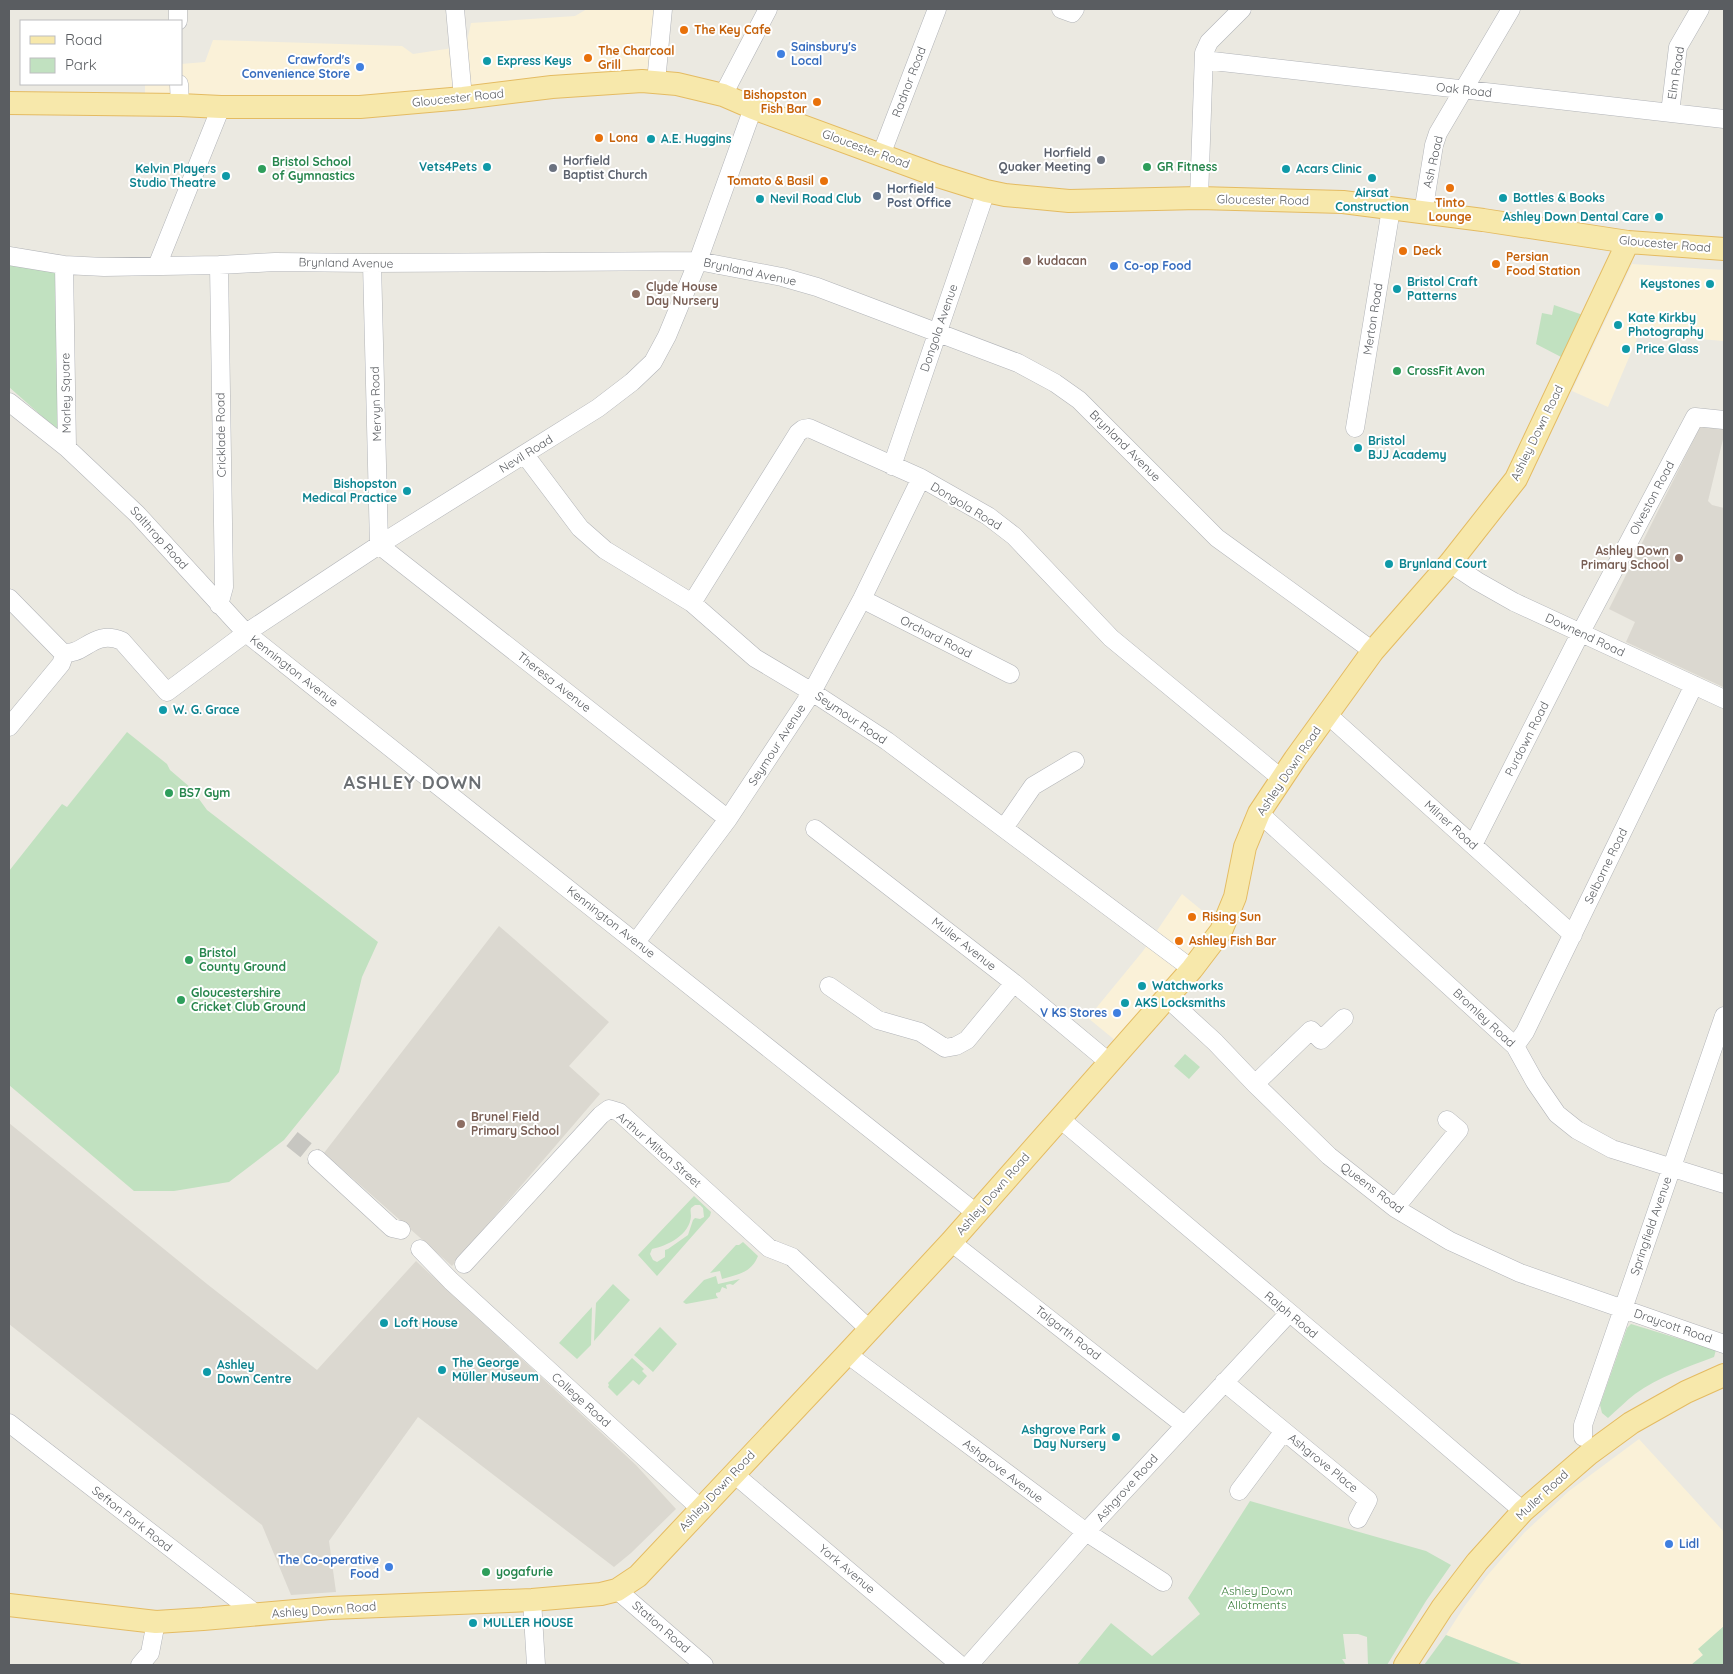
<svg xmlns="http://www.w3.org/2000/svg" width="1733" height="1674" font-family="Quicksand,sans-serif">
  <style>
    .commercial { fill: #faf1d8 }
    .education { fill: #dbd8d0 }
    .green { fill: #c1e1c0; fill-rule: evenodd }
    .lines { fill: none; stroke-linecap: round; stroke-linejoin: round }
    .minor-tunnel { stroke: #c7c6c1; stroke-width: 18; stroke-dasharray: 18 9; stroke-linecap: butt }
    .minor-casing { stroke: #b2b4b8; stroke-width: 19 }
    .major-casing { stroke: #e4bb62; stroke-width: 24 }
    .minor { stroke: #fff; stroke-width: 18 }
    .major { stroke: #f7e8ab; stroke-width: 22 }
    .food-dot { fill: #e8710a; stroke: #fff; stroke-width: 2 }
    .shop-dot { fill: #3f7fe0; stroke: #fff; stroke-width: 2 }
    .culture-dot { fill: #0f9aa8; stroke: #fff; stroke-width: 2 }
    .worship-dot { fill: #6b7280; stroke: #fff; stroke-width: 2 }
    .leisure-dot { fill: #2e9e5b; stroke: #fff; stroke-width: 2 }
    .service-dot { fill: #5c6f8a; stroke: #fff; stroke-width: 2 }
    .education-dot { fill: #8d6e63; stroke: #fff; stroke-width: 2 }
    .labels { text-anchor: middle; stroke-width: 4; stroke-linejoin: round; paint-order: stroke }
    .food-label { font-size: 12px; font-weight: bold; fill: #c56008; stroke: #fff; text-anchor: start }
    .shop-label { font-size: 12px; font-weight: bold; fill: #366cbe; stroke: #fff; text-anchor: start }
    .culture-label { font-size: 12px; font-weight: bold; fill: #0d838f; stroke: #fff; text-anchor: start }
    .street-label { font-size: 12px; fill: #5a5d61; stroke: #fff }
    .worship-label { font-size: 12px; font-weight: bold; fill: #5b616d; stroke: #fff; text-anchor: end }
    .leisure-label { font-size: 12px; font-weight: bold; fill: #27864d; stroke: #fff; text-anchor: start }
    .service-label { font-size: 12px; font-weight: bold; fill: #4e5e75; stroke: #fff; text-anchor: start }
    .education-label { font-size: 12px; font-weight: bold; fill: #785e54; stroke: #fff; text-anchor: start }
    .park-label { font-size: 12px; fill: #3b7e3c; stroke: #fff }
    .district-label { font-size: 18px; font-weight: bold; letter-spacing: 1px; fill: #6b6f73; stroke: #fff }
  </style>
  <rect width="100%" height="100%" fill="#ebe9e1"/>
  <!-- commercial -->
  <path class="commercial" d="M587 9H659L650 74 345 99H145V84H181V64L205 62 213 40 402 46 413 54 466 46 471 23 575 16Z
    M1632 264 1724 270V341L1639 334 1608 407 1572 391Z
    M1182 894 1216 922 1175 976 1116 1041 1088 1018 1143 951Z
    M1639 1439 1724 1532V1626L1699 1649 1703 1655 1691 1665H1524L1446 1635 1464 1607 1486 1577 1524 1533 1569 1491Z"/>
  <!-- education -->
  <path class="education" d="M1700 427 1724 429V435L1708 501 1712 505 1724 508V680L1723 687 1626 642 1635 622 1609 609Z
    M499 926 609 1022 569 1066 600 1094 452 1266 324 1153Z
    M9 1123 207 1284 317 1370 416 1261 636 1465 676 1509 631 1553 614 1567 418 1417 329 1541 336 1592 291 1595 262 1525 9 1324Z"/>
  <!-- green -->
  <path class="green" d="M9 264 58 272 61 433 9 387Z
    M1554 305 1583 315 1563 358 1536 344 1542 313 1552 315Z
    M127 732 167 764 170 770 191 788 207 810 378 942 362 977 339 1072 284 1140 229 1182 174 1191H134L9 1085V871L62 804 67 807Z
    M1185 1054 1200 1067 1189 1079 1174 1066Z
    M694 1196 711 1212 710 1216 657 1276 638 1255ZM695 1205H700L703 1208 704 1217 700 1219 695 1218 693 1220 688 1235 668 1249 665 1250V1257L657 1262 653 1260 650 1254 652 1249C667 1246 690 1235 691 1216 691 1213 690 1211 691 1208Z
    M743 1242 758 1256C751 1273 739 1274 722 1279L720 1271 710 1273 736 1245H739Z
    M716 1276 718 1284 740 1279 733 1285 730 1284 726 1285 727 1289 722 1287 720 1292 716 1293V1295L718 1298 686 1304 683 1302 704 1280Z
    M613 1284 630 1300 594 1341 596 1303Z
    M592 1307 591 1345 577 1359 559 1343Z
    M1631 1324 1716 1350 1714 1357C1688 1367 1658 1377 1635 1394 1626 1401 1617 1410 1608 1418L1602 1413 1600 1405 1627 1328Z
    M660 1327 677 1344 653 1372 634 1355Z
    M632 1358 644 1369 642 1371 647 1376 639 1385 633 1380 617 1396 608 1387 609 1385 608 1383Z
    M1250 1501 1426 1551 1451 1565 1426 1601 1387 1665H1368L1367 1637 1358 1634H1343L1346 1659H1342L1346 1665H1077L1111 1623 1152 1656 1200 1614 1188 1598Z
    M1724 1626V1665H1691L1703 1655 1698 1649Z
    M1446 1635 1524 1665H1424Z"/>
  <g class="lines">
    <!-- minor-tunnel -->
    <path class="minor-tunnel" d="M292 1139 317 1159"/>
    <!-- minor casing -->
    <g class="minor-casing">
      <path id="minor" d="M178 9V21
        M455 9 463 98
        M1061 9 1072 13 1075 9
        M1204 60 1724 119
        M656 82 663 9
        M179 84 180 105
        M723 95 768 9
        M1670 113 1678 47 1700 9
        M881 155 937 9
        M1199 198 1204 53 1209 42 1242 9
        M1423 213 1434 145 1438 133 1511 9
        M9 256 64 265 104 267 219 265 275 262 372 263 698 261 782 277 817 287 1018 363 1055 383 1079 400 1217 538 1373 651
        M372 263 379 545 728 819
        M64 265 67 448
        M157 266 221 107
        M9 402 67 448 137 514 246 633 976 1213
        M1355 428 1391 209
        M525 455 580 528 605 550 692 603 755 658 812 692 887 741 1192 969
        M892 466 986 191
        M1450 563 1477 581 1514 602 1724 699
        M9 598 62 652C83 658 93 628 122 641L167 692 246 633 379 545 598 408 632 382 653 362 667 336 698 261 753 108
        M862 599 1010 674
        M692 603 798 433 803 429 809 428 921 478 988 516 1014 536 1111 638 1282 779
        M219 605 224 587 219 265
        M1328 715 1573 935
        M9 727 61 664 65 653
        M1259 813 1515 1046 1535 1082 1557 1114 1577 1130 1612 1149 1724 1184
        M1004 828 1033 786 1075 761
        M815 829 1014 983 1110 1063
        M1473 845 1581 632 1695 417 1724 420
        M636 942 728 819 812 692 862 599 921 478
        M829 986 878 1020 920 1032 945 1048 956 1046 967 1040 1014 983
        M1167 998 1215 1042 1255 1084 1329 1156 1395 1208 1450 1241 1520 1273 1724 1344
        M1515 1046 1525 1032 1694 685
        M1255 1084 1311 1030 1321 1040 1344 1018
        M1059 1118 1405 1410 1523 1511
        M317 1159 392 1228 401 1230
        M1395 1208 1459 1130 1447 1120
        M951 1242 1184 1425
        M420 1249 451 1281 701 1509
        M464 1264 601 1115 609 1109 619 1112 769 1248 792 1257 869 1329
        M847 1354 1086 1532 1163 1582
        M1224 1382 1368 1500 1358 1519
        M9 1423 256 1614
        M1583 1437V1425L1724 1016
        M734 1474 960 1665
        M1239 1491 1284 1431
        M617 1590 704 1665
        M532 1600 536 1665
        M140 1665 150 1653 156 1622
        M969 1665 1086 1532 1289 1313"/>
    </g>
    <!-- major casing -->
    <g class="major-casing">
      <path id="major" d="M9 103 180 105 221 107H360L463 98 552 87 642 81 677 84 723 95 753 108 938 176 986 191 1005 195 1069 201 1199 198 1343 202 1483 220 1628 242 1724 249
        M9 1605 156 1622 203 1619 330 1608 532 1600 601 1594 617 1590 638 1576 847 1354 951 1242 1192 969 1221 931 1235 897 1245 847 1259 813 1295 759 1373 651 1450 563 1516 479 1628 242
        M1405 1665 1442 1608 1477 1562 1523 1511 1590 1453 1631 1423 1686 1392 1724 1375"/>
    </g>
    <!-- minor -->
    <use href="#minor" class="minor"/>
    <!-- major -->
    <use href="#major" class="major"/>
  </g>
  <!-- markers -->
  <g class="food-dot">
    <circle cx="684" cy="30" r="5"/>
    <circle cx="588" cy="58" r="5"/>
    <circle cx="817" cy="102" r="5"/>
    <circle cx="599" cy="138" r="5"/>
    <circle cx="824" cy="181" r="5"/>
    <circle cx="1450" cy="188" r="5"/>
    <circle cx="1403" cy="251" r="5"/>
    <circle cx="1496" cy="264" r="5"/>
    <circle cx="1192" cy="917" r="5"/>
    <circle cx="1179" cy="941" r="5"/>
  </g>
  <g class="shop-dot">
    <circle cx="781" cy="54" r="5"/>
    <circle cx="360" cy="67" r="5"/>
    <circle cx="1114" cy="266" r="5"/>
    <circle cx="1117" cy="1013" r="5"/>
    <circle cx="1669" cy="1544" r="5"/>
    <circle cx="389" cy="1567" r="5"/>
  </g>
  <g class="culture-dot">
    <circle cx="487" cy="61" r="5"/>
    <circle cx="651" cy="139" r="5"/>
    <circle cx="487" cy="167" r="5"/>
    <circle cx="1286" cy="169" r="5"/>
    <circle cx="226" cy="176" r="5"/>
    <circle cx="1372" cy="178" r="5"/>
    <circle cx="1503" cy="198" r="5"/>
    <circle cx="760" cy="199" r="5"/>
    <circle cx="1659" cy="217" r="5"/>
    <circle cx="1710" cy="284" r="5"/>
    <circle cx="1397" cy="289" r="5"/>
    <circle cx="1618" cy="325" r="5"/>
    <circle cx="1626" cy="349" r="5"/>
    <circle cx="1358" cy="448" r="5"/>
    <circle cx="407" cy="491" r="5"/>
    <circle cx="1389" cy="564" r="5"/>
    <circle cx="163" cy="710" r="5"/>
    <circle cx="1142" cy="986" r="5"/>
    <circle cx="1125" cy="1003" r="5"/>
    <circle cx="384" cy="1323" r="5"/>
    <circle cx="442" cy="1370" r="5"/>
    <circle cx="207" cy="1372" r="5"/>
    <circle cx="1116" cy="1437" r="5"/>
    <circle cx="473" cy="1623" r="5"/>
  </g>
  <g class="worship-dot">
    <circle cx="1101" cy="160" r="5"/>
    <circle cx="553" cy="168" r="5"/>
  </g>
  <g class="leisure-dot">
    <circle cx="1147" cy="167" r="5"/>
    <circle cx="262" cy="169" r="5"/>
    <circle cx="1397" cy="371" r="5"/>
    <circle cx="169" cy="793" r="5"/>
    <circle cx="189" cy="960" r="5"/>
    <circle cx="181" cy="1000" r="5"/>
    <circle cx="486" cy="1572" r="5"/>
  </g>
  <circle class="service-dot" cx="877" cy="196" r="5"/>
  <g class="education-dot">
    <circle cx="1027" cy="261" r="5"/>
    <circle cx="636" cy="294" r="5"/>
    <circle cx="1679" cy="558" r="5"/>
    <circle cx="461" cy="1124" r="5"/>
  </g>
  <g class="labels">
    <!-- food labels -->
    <g class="food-label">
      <text x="694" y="34">The Key Cafe</text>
      <text x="598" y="55">The Charcoal<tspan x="598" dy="14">Grill</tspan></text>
      <text x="807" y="99" text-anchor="end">Bishopston<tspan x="807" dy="14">Fish Bar</tspan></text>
      <text x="609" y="142">Lona</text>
      <text x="814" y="185" text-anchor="end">Tomato &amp; Basil</text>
      <text x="1450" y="207" text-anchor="middle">Tinto<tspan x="1450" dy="14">Lounge</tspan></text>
      <text x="1413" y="255">Deck</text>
      <text x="1506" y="261">Persian<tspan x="1506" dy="14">Food Station</tspan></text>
      <text x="1202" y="921">Rising Sun</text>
      <text x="1189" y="945">Ashley Fish Bar</text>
    </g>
    <!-- shop labels -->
    <g class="shop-label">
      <text x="791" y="51">Sainsbury's<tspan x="791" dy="14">Local</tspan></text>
      <text x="350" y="64" text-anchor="end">Crawford's<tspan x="350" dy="14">Convenience Store</tspan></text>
      <text x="1124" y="270">Co-op Food</text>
      <text x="1107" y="1017" text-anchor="end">V KS Stores</text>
      <text x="1679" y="1548">Lidl</text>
      <text x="379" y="1564" text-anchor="end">The Co-operative<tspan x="379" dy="14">Food</tspan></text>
    </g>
    <!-- culture labels -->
    <g class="culture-label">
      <text x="497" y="65">Express Keys</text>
      <text x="661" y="143">A.E. Huggins</text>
      <text x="477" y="171" text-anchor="end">Vets4Pets</text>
      <text x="216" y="173" text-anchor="end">Kelvin Players<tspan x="216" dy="14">Studio Theatre</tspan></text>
      <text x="1296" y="173">Acars Clinic</text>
      <text x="1372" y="197" text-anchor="middle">Airsat<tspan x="1372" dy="14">Construction</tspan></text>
      <text x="1513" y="202">Bottles &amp; Books</text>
      <text x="770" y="203">Nevil Road Club</text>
      <text x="1649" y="221" text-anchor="end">Ashley Down Dental Care</text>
      <text x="1407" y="286">Bristol Craft<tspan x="1407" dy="14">Patterns</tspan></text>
      <text x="1700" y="288" text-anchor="end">Keystones</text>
      <text x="1628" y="322">Kate Kirkby<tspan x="1628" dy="14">Photography</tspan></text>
      <text x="1636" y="353">Price Glass</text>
      <text x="1368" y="445">Bristol<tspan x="1368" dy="14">BJJ Academy</tspan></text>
      <text x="397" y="488" text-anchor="end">Bishopston<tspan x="397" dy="14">Medical Practice</tspan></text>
      <text x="1399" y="568">Brynland Court</text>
      <text x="173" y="714">W. G. Grace</text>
      <text x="1152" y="990">Watchworks</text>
      <text x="1135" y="1007">AKS Locksmiths</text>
      <text x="394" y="1327">Loft House</text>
      <text x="452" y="1367">The George<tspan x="452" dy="14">Müller Museum</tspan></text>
      <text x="217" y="1369">Ashley<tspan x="217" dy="14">Down Centre</tspan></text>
      <text x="1106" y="1434" text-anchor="end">Ashgrove Park<tspan x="1106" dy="14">Day Nursery</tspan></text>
      <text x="483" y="1627">MULLER HOUSE</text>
    </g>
    <!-- street labels -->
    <g class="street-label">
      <text transform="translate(1676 73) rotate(-81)" y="4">Elm Road</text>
      <text transform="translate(909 82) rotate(-69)" y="4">Radnor Road</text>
      <text transform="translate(1464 90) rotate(6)" y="4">Oak Road</text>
      <text transform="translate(458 98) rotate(-6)" y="4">Gloucester Road</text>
      <text transform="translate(866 149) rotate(20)" y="4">Gloucester Road</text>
      <text transform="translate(1433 162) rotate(-77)" y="4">Ash Road</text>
      <text transform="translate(1263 200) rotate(1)" y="4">Gloucester Road</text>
      <text transform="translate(1665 244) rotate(5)" y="4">Gloucester Road</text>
      <text transform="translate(346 263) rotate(1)" y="4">Brynland Avenue</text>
      <text transform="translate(750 272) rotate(12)" y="4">Brynland Avenue</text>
      <text transform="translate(1373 319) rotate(-81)" y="4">Merton Road</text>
      <text transform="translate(939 328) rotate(-71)" y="4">Dongola Avenue</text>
      <text transform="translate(66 393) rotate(-91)" y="4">Morley Square</text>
      <text transform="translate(376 404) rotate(-92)" y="4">Mervyn Road</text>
      <text transform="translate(1537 433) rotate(-64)" y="4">Ashley Down Road</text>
      <text transform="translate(221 435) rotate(-91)" y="4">Cricklade Road</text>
      <text transform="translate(1125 446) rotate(45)" y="4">Brynland Avenue</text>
      <text transform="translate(526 454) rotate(-32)" y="4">Nevil Road</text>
      <text transform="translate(1652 498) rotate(-62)" y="4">Olveston Road</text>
      <text transform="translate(966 506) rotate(31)" y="4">Dongola Road</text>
      <text transform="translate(159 538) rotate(48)" y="4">Salthrop Road</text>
      <text transform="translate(1585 635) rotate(25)" y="4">Downend Road</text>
      <text transform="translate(936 637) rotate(27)" y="4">Orchard Road</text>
      <text transform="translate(294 671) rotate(38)" y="4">Kennington Avenue</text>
      <text transform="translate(554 682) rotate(38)" y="4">Theresa Avenue</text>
      <text transform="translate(851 718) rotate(34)" y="4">Seymour Road</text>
      <text transform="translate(1527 739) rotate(-63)" y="4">Purdown Road</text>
      <text transform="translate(777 745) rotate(-57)" y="4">Seymour Avenue</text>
      <text transform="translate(1289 771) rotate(-56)" y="4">Ashley Down Road</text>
      <text transform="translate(1451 825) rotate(42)" y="4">Milner Road</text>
      <text transform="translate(1606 866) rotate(-64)" y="4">Selborne Road</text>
      <text transform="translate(611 922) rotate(38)" y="4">Kennington Avenue</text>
      <text transform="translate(964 944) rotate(38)" y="4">Muller Avenue</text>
      <text transform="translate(1484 1018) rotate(43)" y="4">Bromley Road</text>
      <text transform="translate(659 1150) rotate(41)" y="4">Arthur Milton Street</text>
      <text transform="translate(1372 1188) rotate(37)" y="4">Queens Road</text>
      <text transform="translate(993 1194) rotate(-49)" y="4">Ashley Down Road</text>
      <text transform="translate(1651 1226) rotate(-71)" y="4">Springfield Avenue</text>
      <text transform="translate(1291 1315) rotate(40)" y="4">Ralph Road</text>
      <text transform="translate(1673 1326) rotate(19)" y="4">Draycott Road</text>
      <text transform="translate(1068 1333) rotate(38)" y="4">Talgarth Road</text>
      <text transform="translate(581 1400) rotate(42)" y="4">College Road</text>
      <text transform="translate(1323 1463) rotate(39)" y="4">Ashgrove Place</text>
      <text transform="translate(1003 1471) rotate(37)" y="4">Ashgrove Avenue</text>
      <text transform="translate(1127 1488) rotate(-48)" y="4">Ashgrove Road</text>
      <text transform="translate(717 1491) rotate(-47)" y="4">Ashley Down Road</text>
      <text transform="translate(1542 1495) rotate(-43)" y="4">Muller Road</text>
      <text transform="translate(132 1519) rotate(38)" y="4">Sefton Park Road</text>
      <text transform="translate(847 1569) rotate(40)" y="4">York Avenue</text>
      <text transform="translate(324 1610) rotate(-4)" y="4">Ashley Down Road</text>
      <text transform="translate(661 1627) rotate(41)" y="4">Station Road</text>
    </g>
    <!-- worship labels -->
    <g class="worship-label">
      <text x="1091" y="157">Horfield<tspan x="1091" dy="14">Quaker Meeting</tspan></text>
      <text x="563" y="165" text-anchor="start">Horfield<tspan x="563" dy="14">Baptist Church</tspan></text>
    </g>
    <!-- leisure labels -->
    <g class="leisure-label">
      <text x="272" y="166">Bristol School<tspan x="272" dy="14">of Gymnastics</tspan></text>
      <text x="1157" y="171">GR Fitness</text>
      <text x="1407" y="375">CrossFit Avon</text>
      <text x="179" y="797">BS7 Gym</text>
      <text x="199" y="957">Bristol<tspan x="199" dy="14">County Ground</tspan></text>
      <text x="191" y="997">Gloucestershire<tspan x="191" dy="14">Cricket Club Ground</tspan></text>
      <text x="496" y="1576">yogafurie</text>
    </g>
    <!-- service labels -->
    <g class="service-label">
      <text x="887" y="193">Horfield<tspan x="887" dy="14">Post Office</tspan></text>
    </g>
    <!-- education labels -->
    <g class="education-label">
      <text x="1037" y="265">kudacan</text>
      <text x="646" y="291">Clyde House<tspan x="646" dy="14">Day Nursery</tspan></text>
      <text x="1669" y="555" text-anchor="end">Ashley Down<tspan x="1669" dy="14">Primary School</tspan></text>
      <text x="471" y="1121">Brunel Field<tspan x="471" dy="14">Primary School</tspan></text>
    </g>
    <!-- park labels -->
    <g class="park-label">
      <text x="1257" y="1595">Ashley Down<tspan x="1257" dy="14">Allotments</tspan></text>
    </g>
    <!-- district labels -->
    <g class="district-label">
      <text x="413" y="789">ASHLEY DOWN</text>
    </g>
  </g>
  <!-- border -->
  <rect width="1733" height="1674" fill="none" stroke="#5a5d61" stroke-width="20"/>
  <!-- legend -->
  <rect x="20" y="20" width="162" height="65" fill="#ffffff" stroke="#bdbec0"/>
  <rect x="30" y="36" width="25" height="8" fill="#f7e8ab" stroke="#bdbec0"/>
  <text x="65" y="45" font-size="15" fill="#5a5d61">Road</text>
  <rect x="30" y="58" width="25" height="15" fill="#c1e1c0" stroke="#bdbec0"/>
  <text x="65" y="70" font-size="15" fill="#5a5d61">Park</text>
</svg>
